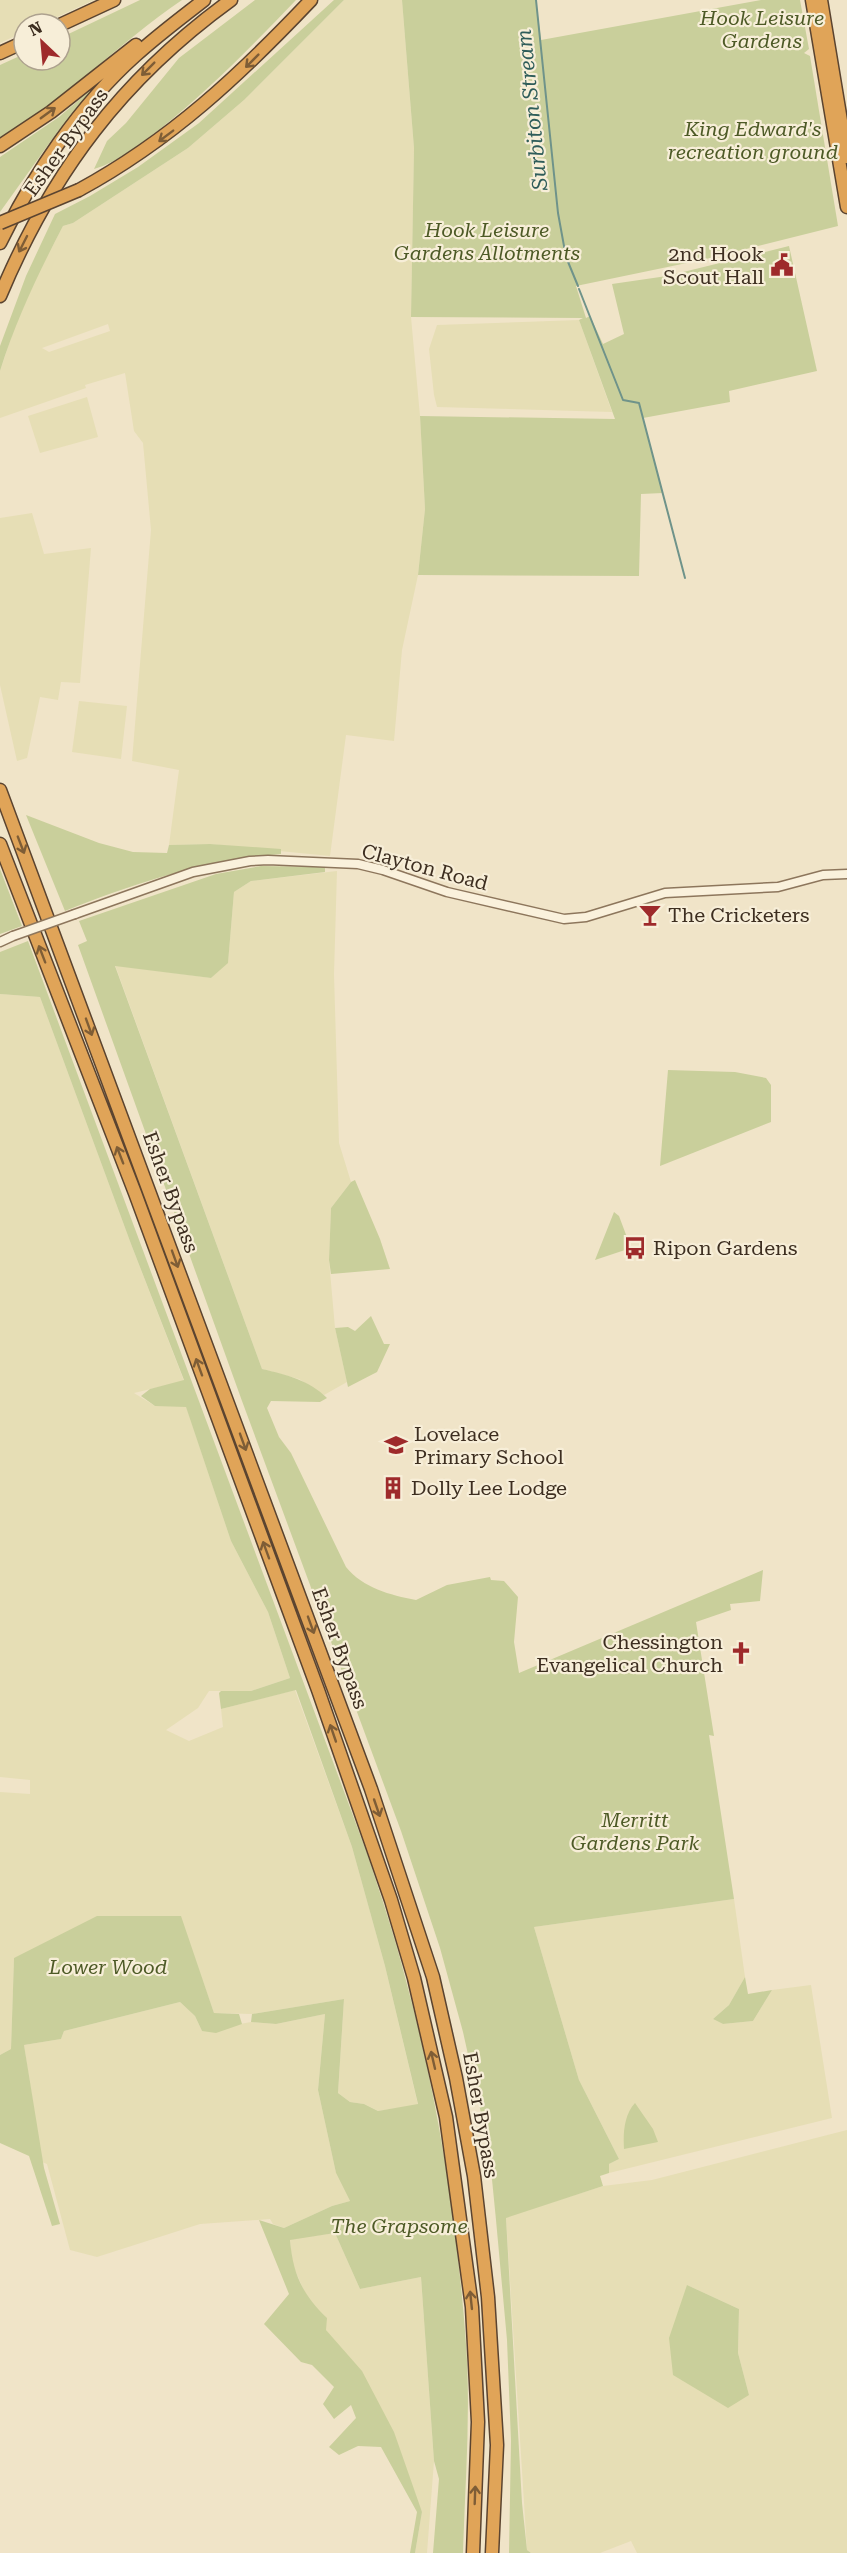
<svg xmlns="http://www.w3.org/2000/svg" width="847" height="2553" font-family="'Roboto Serif',serif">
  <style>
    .farmland { fill: #e6deb5; fill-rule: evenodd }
    .green { fill: #c9cf9b }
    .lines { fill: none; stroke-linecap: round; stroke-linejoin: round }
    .stream { stroke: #6f938a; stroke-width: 2 }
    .minor-casing { stroke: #8d765c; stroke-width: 11 }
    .highway-casing { stroke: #5b4430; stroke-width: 15 }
    .minor { stroke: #faf1dc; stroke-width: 8 }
    .highway { stroke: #e0a458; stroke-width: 12 }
    .minor-bridge-casing { stroke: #8d765c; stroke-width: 11; stroke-linecap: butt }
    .highway-bridge-casing { stroke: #5b4430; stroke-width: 15; stroke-linecap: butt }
    .minor-bridge { stroke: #faf1dc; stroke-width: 8 }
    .highway-bridge { stroke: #e0a458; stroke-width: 12 }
    .oneway { stroke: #7e5d36 }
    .labels { text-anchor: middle; stroke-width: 4.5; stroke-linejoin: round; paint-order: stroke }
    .park-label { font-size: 20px; font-style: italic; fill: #4d5a26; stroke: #f7eed8 }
    .street-label { font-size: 20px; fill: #3d2e20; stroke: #f7eed8 }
    .poi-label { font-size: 20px; fill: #3d2e20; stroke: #f7eed8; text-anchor: start }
    .water-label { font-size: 21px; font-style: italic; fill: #2f5d5a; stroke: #f7eed8 }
  </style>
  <rect width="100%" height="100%" fill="#f0e4c8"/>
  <!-- farmland -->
  <path class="farmland" d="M0 0H94L42 24H24V32L0 43Z
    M344 0H402L414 148 411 317 420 416 425 509 418 575 402 650 394 741 346 735 330 856 210 844 169 845 179 770 132 761 151 530 143 443 134 431 125 373 85 385 86 388 0 418V371L14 329 36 278 63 226 73 223 188 148 244 100ZM108 324 110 331 49 352 42 348Z
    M579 320 612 412 437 407 434 395 429 349 437 325Z
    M87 397 98 437 40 453 28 416Z
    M32 513 44 554 91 548 80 683 61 682 58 700 40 697 27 758 17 761 0 685V518Z
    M79 701 127 706 121 759 72 752Z
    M337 871 334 974 339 1143 351 1182 331 1208 329 1260 335 1328 347 1382 324 1395 299 1379 262 1369 115 965 211 978 228 962 234 892 251 881Z
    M0 994 40 997 131 1244 184 1381 134 1393 155 1406H186L231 1541 268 1612 290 1678 251 1691H209L198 1708 166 1730 189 1741 223 1727 221 1709 295 1690 352 1847 385 1966 418 2105 378 2111 364 2104 350 2102 338 2093 344 1999 252 2014 214 2013 180 1916 14 1958 11 2049 0 2055V1792L30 1794V1780L0 1777Z
    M734 1899 745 1977 729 2005 713 2019 723 2024 753 2021 772 1990 811 1985 832 2118 609 2173V2164L619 2159 579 2080 534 1927Z
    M180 2002 195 2016 202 2031 251 2022 276 2024 325 2014 318 2090 336 2173 350 2201 332 2206 284 2228 273 2224 270 2219 200 2224 97 2257 70 2250 47 2164 42 2162 24 2045 61 2039 64 2031Z
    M847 2130V2553H637L631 2541 600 2553H531L527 2550 506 2217 603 2186 652 2180ZM687 2285 739 2309 738 2353 749 2395Z
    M335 2233 360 2289 421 2277 434 2461 427 2553H415L422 2512 326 2330V2318L308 2300 292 2263 290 2239Z"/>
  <!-- green -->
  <path class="green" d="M140 0H182C118 43 66 100 0 139V65L24 54V60H60V38Z
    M255 0H296C253 45 209 90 160 129 140 144 118 162 94 169L107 141 126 123 179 58Z
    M334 0H344L244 100 188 148 73 223 63 226C38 274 16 320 0 371V346L26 276 55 214 90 196 138 167 199 123Z
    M402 0H536L541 40 761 0H800L809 49 804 53 810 56 838 226 706 259 576 286 586 318 590 316 603 344 624 334 612 284 667 276 789 246 817 371 729 391 730 402 643 418 663 493 641 494 639 576 418 575 425 509 420 416 615 419 579 320 583 318 411 317 414 148Z
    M101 81 58 131 0 212V157L59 117Z
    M26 815 99 843 133 852 167 853 169 845 210 844 281 849V854C205 860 136 883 65 911Z
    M261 866 325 867V872L251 881 234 892 228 963 211 978 115 966 262 1369C287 1375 309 1380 327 1398L320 1402 271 1401 267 1408 279 1437 291 1453 346 1567C363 1588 390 1595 416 1600L447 1585 490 1577 491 1580 504 1581 518 1597 514 1642 519 1673 763 1570 760 1601 730 1604 731 1610 696 1622 714 1736 709 1735 734 1899 534 1927 579 2080 619 2159 609 2164V2173L600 2176 603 2186 506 2218 522 2503 527 2550 531 2553H509L511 2441 507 2340 496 2220 489 2149 463 2032 440 1948 401 1831 242 1401 78 945 87 941 79 921 216 874Z
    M0 869 22 926 0 934Z
    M28 941 368 1856C381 1896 395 1937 405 1977 438 2097 457 2221 466 2344 471 2414 465 2484 463 2553H433L439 2479 434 2461 421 2277 360 2289 335 2233 290 2240C293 2274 302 2294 327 2318L326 2330 362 2371 394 2432 422 2512 415 2553H410L417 2512 381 2447 358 2446 339 2455 329 2447 356 2418 351 2405 334 2419 323 2404 334 2387 312 2365 301 2362 264 2324 289 2294 259 2220 284 2228 332 2206 350 2201 336 2173 318 2090 325 2014 276 2024 251 2022 252 2014 344 1999 338 2093 350 2102 364 2104 378 2111 418 2104 385 1966 352 1847 296 1690 221 1709 219 1693 221 1691H251L290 1678 268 1612 231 1541 186 1407 155 1406 141 1396 150 1389 184 1380 131 1244 40 997 0 994V952Z
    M668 1070 735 1072 766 1078 771 1085V1122L660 1166Z
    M355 1180 380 1239 390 1269 331 1274 329 1260 331 1208 351 1182Z
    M614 1212 619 1216 631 1248 595 1260Z
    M371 1316 384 1344H390L377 1372 348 1387 335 1328 348 1327 355 1331Z
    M97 1916H181L214 2013 239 2014 242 2024 216 2033 202 2031 195 2016 180 2002 64 2031 61 2039 24 2045 44 2168 60 2224 52 2226 29 2156 0 2143V2055L11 2049 14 1958Z
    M745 1977 748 1994 772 1990 753 2021 723 2024 713 2019 729 2005Z
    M635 2103 653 2129 658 2142 624 2149C623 2133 624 2115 635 2103Z
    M687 2285 739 2309 738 2353 749 2395 728 2408 673 2375 669 2338Z"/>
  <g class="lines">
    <!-- stream -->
    <path class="stream" d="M536 0 558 213 566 257 578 286
      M579 289 623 400 639 403 685 578"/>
    <!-- minor casing -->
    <g class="minor-casing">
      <path id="minor" d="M75 914 193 872 250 861 268 860 358 864 383 870 447 892 564 919 586 917 665 893 778 887 823 875 847 874
        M0 942 13 936"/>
    </g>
    <!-- highway casing -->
    <g class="highway-casing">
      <path id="highway" d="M812 0 847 207
        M821 0 847 157
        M60 25 114 0
        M0 53 24 42
        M0 146 51 112 136 45
        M79 190C171 140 240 75 311 0
        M0 243C33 175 79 106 136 55 158 35 181 18 204 0
        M0 296C52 172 122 79 231 0
        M0 790 371 1789 433 1977 456 2078 474 2176 488 2297 497 2445 492 2553
        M0 844 135 1193 318 1690 391 1900 414 1978 446 2117 472 2307 478 2422 473 2553"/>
    </g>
    <!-- minor -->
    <use href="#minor" class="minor"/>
    <!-- highway -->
    <use href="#highway" class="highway"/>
    <!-- minor-bridge casing -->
    <g class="minor-bridge-casing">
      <path id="minor-bridge" d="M13 936 75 914"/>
    </g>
    <!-- highway-bridge casing -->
    <g class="highway-bridge-casing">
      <path id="highway-bridge" d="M0 223 79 190"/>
    </g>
    <!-- minor-bridge -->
    <use href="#minor-bridge" class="minor-bridge"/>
    <!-- highway-bridge -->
    <use href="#highway-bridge" class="highway-bridge"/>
  </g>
  <!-- one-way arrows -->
  <defs><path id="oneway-shaft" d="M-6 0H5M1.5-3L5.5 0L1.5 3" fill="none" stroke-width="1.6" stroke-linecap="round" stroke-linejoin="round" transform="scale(1.5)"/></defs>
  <g class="oneway">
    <use href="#oneway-shaft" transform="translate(252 61) rotate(135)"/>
    <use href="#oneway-shaft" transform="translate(148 69) rotate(135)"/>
    <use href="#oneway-shaft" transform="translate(48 113) rotate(-36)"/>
    <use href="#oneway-shaft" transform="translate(166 136) rotate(143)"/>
    <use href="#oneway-shaft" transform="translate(23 244) rotate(117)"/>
    <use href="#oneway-shaft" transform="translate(21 845) rotate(69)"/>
    <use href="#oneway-shaft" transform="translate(42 954) rotate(-111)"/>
    <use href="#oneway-shaft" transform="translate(89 1027) rotate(70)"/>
    <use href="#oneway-shaft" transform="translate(120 1155) rotate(-111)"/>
    <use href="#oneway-shaft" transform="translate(175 1259) rotate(70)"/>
    <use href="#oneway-shaft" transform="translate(199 1367) rotate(-110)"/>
    <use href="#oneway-shaft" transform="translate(243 1442) rotate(70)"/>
    <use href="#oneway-shaft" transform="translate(266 1550) rotate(-110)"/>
    <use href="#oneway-shaft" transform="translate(311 1625) rotate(70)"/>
    <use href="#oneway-shaft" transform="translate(333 1733) rotate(-109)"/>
    <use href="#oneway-shaft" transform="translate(377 1808) rotate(71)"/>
    <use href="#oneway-shaft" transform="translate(433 2060) rotate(-103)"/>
    <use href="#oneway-shaft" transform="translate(471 2300) rotate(-96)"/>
    <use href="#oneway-shaft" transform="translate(475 2495) rotate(-88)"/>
  </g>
  <!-- icons -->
  <defs>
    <g id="civic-bare" transform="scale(1.8)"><path d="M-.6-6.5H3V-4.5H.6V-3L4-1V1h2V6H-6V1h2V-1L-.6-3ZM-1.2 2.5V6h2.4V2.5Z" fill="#9e2a2b" stroke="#f7eed8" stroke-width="2.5" paint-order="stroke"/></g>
    <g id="bar-bare" transform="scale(1.8)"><path d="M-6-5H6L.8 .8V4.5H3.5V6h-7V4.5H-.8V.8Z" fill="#9e2a2b" stroke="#f7eed8" stroke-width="2.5" paint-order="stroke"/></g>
    <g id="bus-bare" transform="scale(1.8)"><path d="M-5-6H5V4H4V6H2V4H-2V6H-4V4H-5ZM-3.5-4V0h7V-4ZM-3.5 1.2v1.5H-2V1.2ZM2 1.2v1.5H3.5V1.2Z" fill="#9e2a2b" stroke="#f7eed8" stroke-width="2.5" paint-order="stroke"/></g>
    <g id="school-bare" transform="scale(1.8)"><path d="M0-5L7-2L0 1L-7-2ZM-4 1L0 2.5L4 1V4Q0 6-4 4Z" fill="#9e2a2b" stroke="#f7eed8" stroke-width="2.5" paint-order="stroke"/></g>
    <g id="building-bare" transform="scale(1.8)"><path d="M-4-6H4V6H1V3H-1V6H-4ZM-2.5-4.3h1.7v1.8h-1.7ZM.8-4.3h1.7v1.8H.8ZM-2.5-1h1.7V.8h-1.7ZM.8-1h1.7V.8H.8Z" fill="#9e2a2b" stroke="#f7eed8" stroke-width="2.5" paint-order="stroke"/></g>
    <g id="church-bare" transform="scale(1.8)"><path d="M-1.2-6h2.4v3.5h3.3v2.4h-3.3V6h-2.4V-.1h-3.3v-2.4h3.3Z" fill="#9e2a2b" stroke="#f7eed8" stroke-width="2.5" paint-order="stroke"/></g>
  </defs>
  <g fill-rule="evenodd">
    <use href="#civic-bare" x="782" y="265"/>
    <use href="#bar-bare" x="650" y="915"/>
    <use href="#bus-bare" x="635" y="1248"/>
    <use href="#school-bare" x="396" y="1445"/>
    <use href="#building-bare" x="393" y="1488"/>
    <use href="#church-bare" x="741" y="1653"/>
  </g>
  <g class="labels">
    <!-- park labels -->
    <g class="park-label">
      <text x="762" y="25">Hook Leisure<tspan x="762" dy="23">Gardens</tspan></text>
      <text x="753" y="136">King Edward's<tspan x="753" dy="23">recreation ground</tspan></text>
      <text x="487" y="237">Hook Leisure<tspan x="487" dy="23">Gardens Allotments</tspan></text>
      <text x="635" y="1827">Merritt<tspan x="635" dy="23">Gardens Park</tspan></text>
      <text x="108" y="1974">Lower Wood</text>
      <text x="399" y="2233">The Grapsome</text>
    </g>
    <!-- street labels -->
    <g class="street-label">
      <text transform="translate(66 142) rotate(-54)" y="7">Esher Bypass</text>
      <text transform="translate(425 867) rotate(15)" y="7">Clayton Road</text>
      <text transform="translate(171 1192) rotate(70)" y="7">Esher Bypass</text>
      <text transform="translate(340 1648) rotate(70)" y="7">Esher Bypass</text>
      <text transform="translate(481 2115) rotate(80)" y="7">Esher Bypass</text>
    </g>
    <!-- poi labels -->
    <g class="poi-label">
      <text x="764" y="261" text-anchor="end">2nd Hook<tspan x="764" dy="23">Scout Hall</tspan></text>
      <text x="668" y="922">The Cricketers</text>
      <text x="653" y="1255">Ripon Gardens</text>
      <text x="414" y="1441">Lovelace<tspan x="414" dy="23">Primary School</tspan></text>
      <text x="411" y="1495">Dolly Lee Lodge</text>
      <text x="723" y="1649" text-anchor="end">Chessington<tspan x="723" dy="23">Evangelical Church</tspan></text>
    </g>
    <!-- water labels -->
    <g class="water-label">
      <text transform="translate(532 110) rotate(-96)" y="7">Surbiton Stream</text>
    </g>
  </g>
  <!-- north arrow -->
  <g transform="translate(42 42) rotate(334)"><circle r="28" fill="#f7eed8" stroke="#ada18e" stroke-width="1.5"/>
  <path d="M0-4.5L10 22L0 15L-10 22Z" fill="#9e2a2b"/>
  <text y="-9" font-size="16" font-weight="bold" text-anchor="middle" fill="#3d2e20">N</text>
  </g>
</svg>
